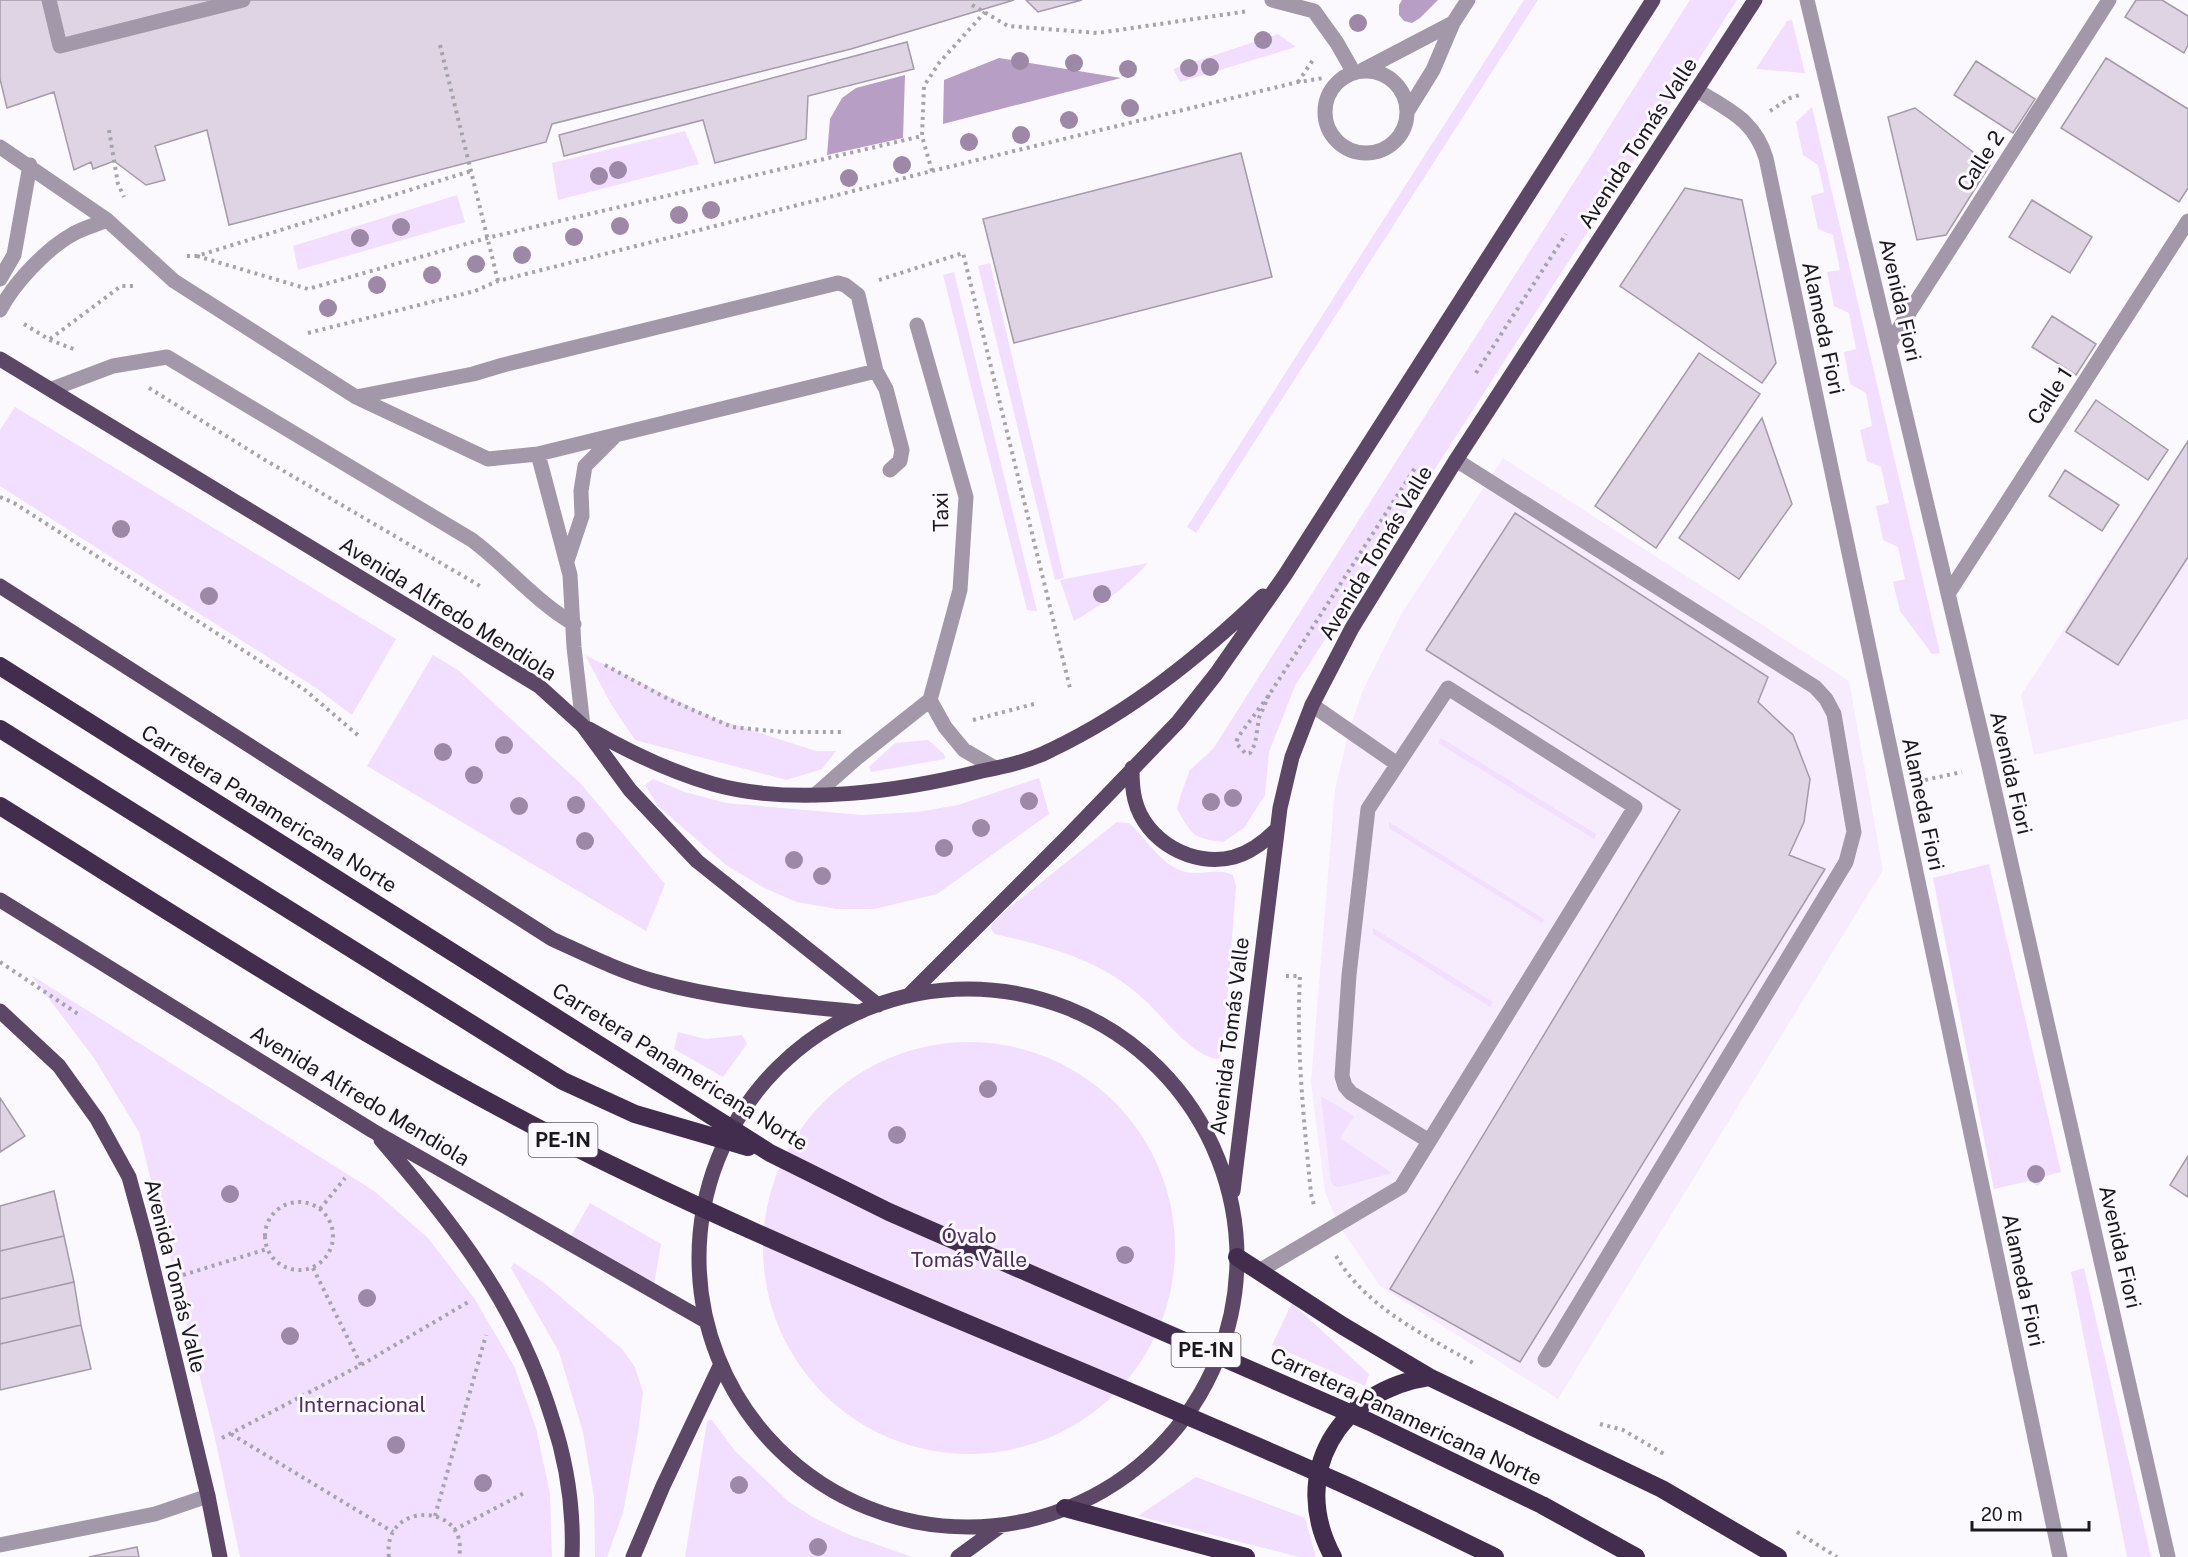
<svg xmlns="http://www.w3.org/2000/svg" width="2188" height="1557" font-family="'Public Sans',sans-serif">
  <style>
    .built { fill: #f7ebfe }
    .green { fill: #f2defe }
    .water { fill: #b79ec5 }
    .building { fill: #ded4e4; stroke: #a49aa9; stroke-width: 1.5 }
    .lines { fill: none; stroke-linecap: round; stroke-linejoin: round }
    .path { stroke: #a7a4a9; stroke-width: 4; stroke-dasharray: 3 4.5; stroke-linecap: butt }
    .minor { stroke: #a398a9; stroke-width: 15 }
    .major { stroke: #5c4866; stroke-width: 15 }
    .highway { stroke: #432d4e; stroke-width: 18 }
    .tree { fill: #9d89a7 }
    .labels { text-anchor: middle; stroke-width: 6; stroke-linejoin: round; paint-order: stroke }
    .shield { fill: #fbf9fd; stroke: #5e5b60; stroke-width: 1.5 }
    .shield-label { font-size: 20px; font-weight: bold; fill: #1b171d }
    .street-label { font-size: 21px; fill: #1b171d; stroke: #fbf9fd }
    .park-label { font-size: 21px; fill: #502e61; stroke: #fbf9fd }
  </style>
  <rect width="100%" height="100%" fill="#fbf9fd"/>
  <!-- built -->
  <path class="built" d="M2188 441V719L2034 755 2021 695Z
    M1503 458 1849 681 1883 870 1558 1399 1380 1286 1338 1224 1325 1192 1311 1082 1335 790 1349 731 1363 690 1402 613Z"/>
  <!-- green -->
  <path class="green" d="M1524 0H1538L1196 533 1187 527Z
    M1690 0H1737L1295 686 1269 752 1265 795 1244 828 1223 842C1192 838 1192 835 1177 809L1181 794 1190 770 1213 749Z
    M1792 20 1805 73 1756 69 1787 21Z
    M1278 34 1296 47 1180 82 1173 69Z
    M1812 107 1940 653 1932 654 1900 611 1893 582 1905 579 1898 547 1883 540 1876 506 1889 503 1881 467 1867 461 1860 430 1872 426 1866 393 1850 384 1844 352 1856 349 1849 313 1834 306 1827 272 1840 270 1833 235 1818 229 1811 196 1824 192 1818 165 1803 155 1796 122Z
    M685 131 699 164 558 200 552 163Z
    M457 195 465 222 298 270 293 246Z
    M990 263 1064 578 1055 580 978 266Z
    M954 272 1037 611 1027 610 943 275Z
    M15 407 396 639 352 715 316 688 0 486V430Z
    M1148 563C1126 587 1102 605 1074 621L1060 580Z
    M433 655 458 670 581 784 665 884 646 931 367 766Z
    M585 655 713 718 816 751H836L822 769 787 780 635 740 611 704Z
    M1441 738 1596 834 1594 839 1438 743Z
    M928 740 944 754 945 759 871 772 869 767 895 743Z
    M1039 778 1049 814 937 894 874 909H836L797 902 764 888 726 865 658 806 645 785 653 779 685 792 726 803 862 815 918 812 958 805Z
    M1117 822 1129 823C1147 839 1162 867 1186 872 1204 876 1215 867 1233 875L1236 886 1223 1053 1218 1059C1194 1057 1165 1020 1148 1003 1105 961 1052 947 995 934L991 929 992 924 999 916Z
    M1389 822 1544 919 1542 923 1389 828Z
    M1989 864 2061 1172 2045 1176 2038 1186 2028 1181 1994 1189 1933 878Z
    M1373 928 1493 1002 1490 1007 1373 934Z
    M31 975 374 1191 428 1238 474 1298 514 1366 536 1428 550 1494 552 1557H240L215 1438 139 1132 94 1058Z
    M678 1032 706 1039 742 1035 747 1044 723 1077 674 1049Z
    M763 1248a206 206 0 1 1 412 0a206 206 0 1 1-412 0Z
    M1321 1096 1354 1116 1340 1138 1392 1173 1339 1187 1334 1186 1331 1182Z
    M590 1203 661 1244 654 1285 571 1236Z
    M514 1263 544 1283 622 1349 635 1367 643 1392 638 1433 623 1513 607 1557H595L594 1497 583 1432 559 1352 511 1268Z
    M2084 1268 2151 1557H2127L2071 1272Z
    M1292 1303 1369 1374 1365 1386 1272 1345Z
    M709 1420H712L735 1451 789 1502 816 1519 850 1535 912 1557H685L707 1422Z
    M1196 1477 1305 1518 1316 1557H1299L1138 1516Z"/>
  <!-- water -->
  <path class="water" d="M1402 0H1438L1420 18 1412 23 1404 21 1399 15V5Z
    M999 58 1121 78 943 124 944 80Z
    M905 75 903 138 827 155 830 119 842 98 856 88Z"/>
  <!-- building -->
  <path class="building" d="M0 0H1014L851 49 552 124 546 142 229 225 207 130 155 146 165 180 146 185 114 161 93 169 91 162 74 170 54 92 7 108 0 79Z
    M1026 0H1082L1038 12Z
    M2136 0H2162L2188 16V45L2184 53 2125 17Z
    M907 42 914 69 808 96 806 139 715 163 703 120 564 156 559 135Z
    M2106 58 2188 109V188L2179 202 2061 128Z
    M1976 61 2035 99 2013 133 1954 95Z
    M1915 108 1990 165 1946 235 1917 240 1888 117Z
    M1241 153 1272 277 1014 343 983 219Z
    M1685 188 1742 200 1776 363 1762 383 1620 286Z
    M2032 200 2092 237 2070 273 2009 237Z
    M2052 316 2096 344 2076 375 2032 347Z
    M1699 353 1760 394 1656 548 1595 506Z
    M2096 400 2168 450 2148 480 2075 431Z
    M1762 418 1792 504 1739 579 1679 538Z
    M2188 441V557L2118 665 2066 632Z
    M2065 470 2119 505 2102 531 2049 496Z
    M1515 513 1768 677 1758 702 1793 735 1810 779 1804 822 1789 855 1825 869 1520 1362 1390 1289 1680 810 1426 650Z
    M0 1098 25 1136 0 1152Z
    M2188 1156V1197L2170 1185Z
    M54 1191 64 1236 0 1251V1206Z
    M64 1236 74 1282 0 1299V1251Z
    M74 1282 81 1325 0 1344V1299Z
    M81 1325 91 1369 0 1390V1344Z
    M137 1547 139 1557H89Z"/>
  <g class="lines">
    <!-- path -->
    <path class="path" d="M972 5 1008 26 1098 33 1249 11
      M440 45 498 281
      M1298 82 1315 57
      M1770 111 1790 98 1803 94
      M109 130 118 184 124 197
      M932 171 922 136 924 86 939 63 985 12
      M187 256H197L471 171
      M197 256 308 289 487 238 922 136
      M879 280 963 253 1070 688
      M24 324 50 340 76 350
      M308 333 475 291 498 281 932 171 1298 82 1324 78
      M50 339 121 286H136
      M1476 373 1566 234
      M149 388 265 460 480 586
      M0 497 14 503 305 690 360 737
      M605 665 668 699 732 727 782 732H844
      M1269 695 1259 718 1255 744 1250 753 1246 754 1236 743 1238 737 1269 695 1415 468
      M973 720 1034 704
      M1925 780 1962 772
      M0 962 81 1016
      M1286 976H1300C1296 1049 1304 1121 1311 1194L1314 1205
      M265 1236a34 34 0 1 1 68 0a34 34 0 1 1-68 0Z
      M320 1209 345 1178
      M1336 1256C1366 1308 1425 1335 1475 1364
      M313 1268 361 1365
      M183 1275 267 1249
      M1600 1424 1623 1430 1664 1454
      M231 1434 393 1532
      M222 1438 361 1365 470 1301
      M435 1516 486 1335
      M454 1530 524 1493
      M1797 1532 1837 1557
      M389 1557C381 1500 470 1502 459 1557"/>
    <!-- minor -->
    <path class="minor" d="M49 0 60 46 243 0
      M1272 0 1314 11 1337 43 1354 73
      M1807 0 1989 766 2168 1557
      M1363 70 1453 23
      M1325 112a41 41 0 1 1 82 0a41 41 0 1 1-82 0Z
      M1697 90C1729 111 1754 119 1766 158L2060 1557
      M1407 112 1433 70 1453 23 1468 0
      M0 147 107 220 174 281 356 397 488 459 538 454 876 371
      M0 279 14 255 30 165
      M0 310C14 283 46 249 73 234 83 228 96 225 107 220
      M917 325 966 497 960 590 930 700
      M1889 344 2109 0
      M52 389 113 366 167 357 472 540C508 567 535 601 574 624
      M356 397 473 374 503 365 838 283 845 285 858 295 876 371 886 389 902 450 900 461 890 470
      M538 454 570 575 574 647 583 726
      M1456 460 1815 687 1826 699 1834 714 1854 832 1846 862 1545 1360
      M567 561 582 516 581 491 585 466 615 436
      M1948 594 2188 221
      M930 700 945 727 964 750 995 768
      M1312 705 1397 764
      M815 795 858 757 930 700
      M1259 1271 1401 1187 1635 807 1448 688 1368 809 1349 975 1342 1076 1345 1086 1351 1093 1429 1141
      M0 1545 155 1514 208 1496"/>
    <!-- major -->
    <path class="major" d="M0 359 539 686 583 726 630 790 697 861 878 1005
      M0 586 552 939C585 954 619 971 654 981 721 1000 791 1005 859 1012
      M589 729C629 752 668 771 713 784 794 807 902 791 982 771 1006 766 1030 761 1051 750 1131 712 1200 656 1263 596
      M1132 768C1132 779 1132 789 1135 800 1145 841 1193 868 1234 857 1251 852 1264 842 1276 830
      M0 900 373 1131 704 1320
      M699 1258a269 269 0 1 1 538 0a269 269 0 1 1-538 0Z
      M908 996 1069 835 1178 722 1216 674 1285 575 1653 0
      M0 1011 59 1066 97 1119 129 1177 146 1239 208 1496 220 1557
      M381 1140C457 1229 517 1304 552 1418 567 1463 574 1509 572 1557
      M1233 1191 1280 808 1292 757 1312 705 1352 628 1456 460 1755 0
      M633 1557 663 1486 720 1366
      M958 1557 1002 1525"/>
    <!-- highway -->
    <path class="highway" d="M0 666 770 1153 889 1212 1370 1422 1542 1505 1636 1557
      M0 729 563 1081 635 1114 748 1147
      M0 806C207 935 411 1070 632 1175 865 1287 1108 1378 1343 1484 1394 1507 1445 1533 1495 1557
      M1237 1257 1343 1326 1429 1377 1662 1489 1778 1557
      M1065 1508 1246 1557
      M1333 1557C1288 1474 1339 1390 1429 1377"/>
  </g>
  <!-- trees -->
  <g class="tree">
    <circle cx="1358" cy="23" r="9"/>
    <circle cx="1263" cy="40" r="9"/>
    <circle cx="1020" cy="61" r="9"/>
    <circle cx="1074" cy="63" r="9"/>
    <circle cx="1210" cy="67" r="9"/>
    <circle cx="1189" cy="68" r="9"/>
    <circle cx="1128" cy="69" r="9"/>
    <circle cx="1130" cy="108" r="9"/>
    <circle cx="1069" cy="120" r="9"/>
    <circle cx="1021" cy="135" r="9"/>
    <circle cx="969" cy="142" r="9"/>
    <circle cx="902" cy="165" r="9"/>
    <circle cx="618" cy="170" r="9"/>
    <circle cx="599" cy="176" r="9"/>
    <circle cx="849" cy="178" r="9"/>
    <circle cx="711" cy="210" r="9"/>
    <circle cx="679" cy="215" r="9"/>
    <circle cx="620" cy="226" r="9"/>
    <circle cx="401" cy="227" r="9"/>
    <circle cx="574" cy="237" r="9"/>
    <circle cx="360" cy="238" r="9"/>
    <circle cx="522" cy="255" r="9"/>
    <circle cx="476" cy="264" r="9"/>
    <circle cx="432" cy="275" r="9"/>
    <circle cx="377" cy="285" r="9"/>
    <circle cx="328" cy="308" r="9"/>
    <circle cx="121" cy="529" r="9"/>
    <circle cx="1102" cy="594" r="9"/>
    <circle cx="209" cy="596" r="9"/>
    <circle cx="504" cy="745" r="9"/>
    <circle cx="443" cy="752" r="9"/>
    <circle cx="474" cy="775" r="9"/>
    <circle cx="1233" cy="798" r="9"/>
    <circle cx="1029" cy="801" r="9"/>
    <circle cx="1211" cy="802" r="9"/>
    <circle cx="576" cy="805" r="9"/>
    <circle cx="519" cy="806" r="9"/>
    <circle cx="981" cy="828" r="9"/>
    <circle cx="585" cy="841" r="9"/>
    <circle cx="944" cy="848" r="9"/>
    <circle cx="794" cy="860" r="9"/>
    <circle cx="822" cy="876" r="9"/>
    <circle cx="988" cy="1089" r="9"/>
    <circle cx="897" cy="1135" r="9"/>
    <circle cx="2036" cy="1174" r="9"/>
    <circle cx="230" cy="1194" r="9"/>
    <circle cx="1125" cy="1255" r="9"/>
    <circle cx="367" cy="1298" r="9"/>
    <circle cx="290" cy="1336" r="9"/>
    <circle cx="396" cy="1445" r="9"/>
    <circle cx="483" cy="1483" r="9"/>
    <circle cx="739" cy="1485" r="9"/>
    <circle cx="818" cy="1547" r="9"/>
  </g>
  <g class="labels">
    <!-- shield labels -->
    <g class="shield">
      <rect x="528.5" y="1123" width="69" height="34" rx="4.5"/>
      <rect x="1171.5" y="1333" width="69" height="34" rx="4.5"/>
    </g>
    <g class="shield-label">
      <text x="563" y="1147">PE-1N</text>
      <text x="1206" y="1357">PE-1N</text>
    </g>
    <!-- street labels -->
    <g class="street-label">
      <text transform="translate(1638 143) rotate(-57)" y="7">Avenida Tomás Valle</text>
      <text transform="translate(1981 161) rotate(-57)" y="7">Calle 2</text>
      <text transform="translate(1900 300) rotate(77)" y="7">Avenida Fiori</text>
      <text transform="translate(1823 328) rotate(78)" y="7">Alameda Fiori</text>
      <text transform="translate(2050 396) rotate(-57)" y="7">Calle 1</text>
      <text transform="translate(941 512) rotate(-91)" y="7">Taxi</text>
      <text transform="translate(1376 553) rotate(-59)" y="7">Avenida Tomás Valle</text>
      <text transform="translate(448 609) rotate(32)" y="7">Avenida Alfredo Mendiola</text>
      <text transform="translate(2011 773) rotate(77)" y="7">Avenida Fiori</text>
      <text transform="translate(1923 804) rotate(78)" y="7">Alameda Fiori</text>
      <text transform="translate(269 809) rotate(32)" y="7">Carretera Panamericana Norte</text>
      <text transform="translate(1230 1036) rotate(-83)" y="7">Avenida Tomás Valle</text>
      <text transform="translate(680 1067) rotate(32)" y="7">Carretera Panamericana Norte</text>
      <text transform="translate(360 1096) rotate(31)" y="7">Avenida Alfredo Mendiola</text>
      <text transform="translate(2120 1247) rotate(77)" y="7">Avenida Fiori</text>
      <text transform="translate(175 1276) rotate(76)" y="7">Avenida Tomás Valle</text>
      <text transform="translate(2023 1280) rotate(78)" y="7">Alameda Fiori</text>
      <text transform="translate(1406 1417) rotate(25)" y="7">Carretera Panamericana Norte</text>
    </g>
    <!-- park labels -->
    <g class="park-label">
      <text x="969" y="1243">Óvalo<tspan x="969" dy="24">Tomás Valle</tspan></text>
      <text x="362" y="1412">Internacional</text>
    </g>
  </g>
  <!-- scale -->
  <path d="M1972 1521v9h117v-9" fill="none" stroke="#1b171d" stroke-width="3"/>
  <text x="1981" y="1521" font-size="18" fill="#1b171d" stroke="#fbf9fd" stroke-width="4.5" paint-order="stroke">20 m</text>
</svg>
